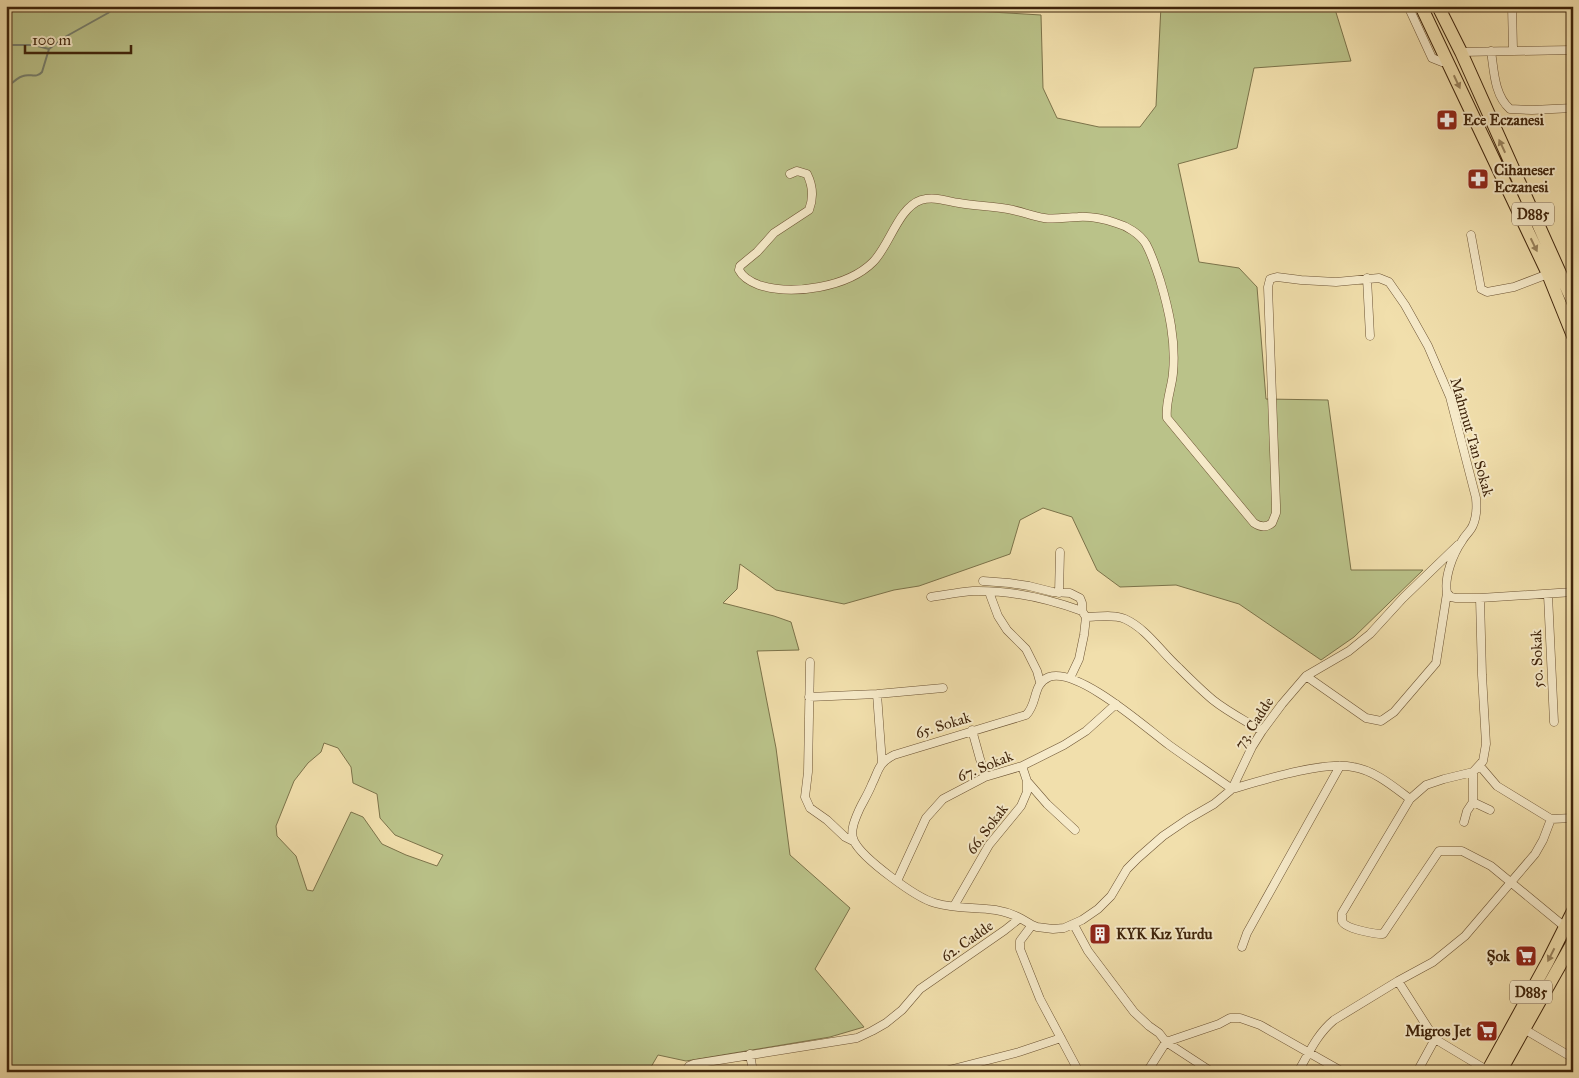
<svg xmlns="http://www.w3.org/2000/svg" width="1579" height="1078" font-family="'IM FELL Great Primer',serif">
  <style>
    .green { fill: #bac289; stroke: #7c734a; fill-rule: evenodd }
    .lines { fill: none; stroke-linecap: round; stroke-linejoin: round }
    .stream { stroke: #767f6e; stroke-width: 2 }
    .minor-casing { stroke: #6c5333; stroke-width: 9 }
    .primary-casing { stroke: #3f240b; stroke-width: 14 }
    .minor { stroke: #f6eac9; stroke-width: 8 }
    .primary { stroke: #f1dfac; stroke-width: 12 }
    .oneway { fill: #98825c }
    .labels { text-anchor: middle; stroke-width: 4; stroke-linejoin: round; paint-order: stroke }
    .shield { fill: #f6eac9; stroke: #765f44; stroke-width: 1 }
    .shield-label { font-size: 14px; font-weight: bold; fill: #3f240b }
    .poi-label { font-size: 15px; font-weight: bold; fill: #3f240b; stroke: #f6eac9; text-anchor: start }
    .street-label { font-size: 15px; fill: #3f240b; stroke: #f6eac9 }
  </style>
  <rect width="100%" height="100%" fill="#f1dfac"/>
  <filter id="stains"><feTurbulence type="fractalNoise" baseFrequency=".004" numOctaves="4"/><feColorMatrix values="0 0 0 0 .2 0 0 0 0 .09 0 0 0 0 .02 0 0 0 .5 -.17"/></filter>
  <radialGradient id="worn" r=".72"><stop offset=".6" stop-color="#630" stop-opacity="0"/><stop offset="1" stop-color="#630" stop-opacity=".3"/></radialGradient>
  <!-- green -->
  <path class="green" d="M6 6H868V9L958 10 1041 15 1043 88 1057 118 1099 127H1140L1156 106 1161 6H1334L1351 61 1254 68 1237 148 1178 164 1199 262 1239 268 1257 287 1266 399 1328 400 1351 570H1423L1354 637 1321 660 1239 604 1176 585 1120 587 1097 570 1072 517 1043 508 1020 520 1010 554 919 586 894 590 844 604 776 590 740 564 737 589 723 603 774 616 791 622 799 650 757 651 776 748 790 855 850 908 815 969 864 1027 830 1037 686 1061 658 1055 651 1067 654 1072H6ZM324 743 338 748 351 767 353 783 377 794 380 818 395 835 443 855 437 866 406 855 382 844 363 817 351 812 313 891 307 890 296 856 277 836 276 826 294 781 308 763 321 752Z"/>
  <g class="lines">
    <!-- stream -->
    <path class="stream" d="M6 45H34L49 49
      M6 89C11 84 16 78 23 76 30 73 36 79 42 72L49 49 65 37 108 13 116 6"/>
    <!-- minor casing -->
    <g class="minor-casing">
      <path id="minor" d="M1408 6 1432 58 1442 62H1448
        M1512 6 1513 50
        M1491 51C1494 70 1494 95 1510 109L1532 110 1573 108
        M1461 52 1573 50
        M790 174 797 171 807 174C813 186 814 197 809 210L774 233 757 252 740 266 739 270C743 278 751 282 759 285 793 296 848 287 873 262 890 245 898 208 921 200 934 196 946 201 959 203 975 206 991 206 1008 209 1020 211 1032 216 1044 218 1056 220 1067 217 1078 217 1091 216 1104 219 1116 223 1127 226 1140 234 1146 244 1152 255 1156 268 1160 280 1169 310 1176 341 1173 373 1172 387 1165 403 1167 418L1254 523C1260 527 1266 528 1272 523L1276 513V505L1268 287 1270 279 1277 277 1301 280 1336 282 1379 278 1389 282 1405 305 1428 346 1450 397 1476 498C1477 508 1477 516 1473 525 1471 531 1465 535 1462 541 1453 554 1444 577 1447 593L1436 663 1394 712 1381 721 1366 718 1306 676
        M1471 235 1481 289 1487 292 1514 287 1548 274
        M1367 278 1370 336
        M983 581 1009 583 1029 586 1053 592 1070 593 1080 598 1082 603V611
        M989 592 998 616 1007 630 1026 649 1037 671 1040 682
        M1059 593 1060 552
        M1447 593 1451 597 1456 598H1480L1573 592
        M1548 595 1554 722
        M931 597C945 595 959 592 973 591 1011 590 1046 598 1082 611L1086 617 1084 635 1079 659 1070 678
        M1480 598 1482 675 1486 744 1483 761 1473 772 1444 779 1426 785 1410 799 1342 913C1342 914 1342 920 1342 921 1345 929 1375 934 1383 934L1439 851H1462L1491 866 1565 927
        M1086 617C1097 617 1114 614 1125 619 1147 629 1161 652 1179 668 1190 679 1201 690 1213 700 1228 712 1246 721 1262 731
        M810 662 808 772 805 797 810 808 827 820 845 837 853 841
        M877 694 882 763
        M809 697 877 694 943 688
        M972 730 985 777
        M1480 766 1497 786 1551 819 1573 818
        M1027 781 1047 804 1075 830
        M1232 789C1263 780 1323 761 1353 767 1374 770 1394 787 1410 799
        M1473 802 1490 810
        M1464 822 1467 811 1473 802V772
        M897 881 926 818 943 799 985 777 1022 766 1064 745 1086 731 1116 704
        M954 906 989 845 1021 806 1027 792V781L1022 766
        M1020 918C991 903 965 912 935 903 916 898 862 858 854 841 849 831 856 817 860 808 864 800 869 792 872 784 879 770 878 763 894 755L1026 715C1038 704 1032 684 1049 677 1078 667 1146 728 1169 745 1190 760 1211 774 1232 789
        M1032 925 1020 941V949L1040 999 1079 1072
        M1074 925 1088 951 1134 1012 1149 1026 1159 1033 1166 1042 1212 1072
        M1242 947 1247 933 1340 766
        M1398 981 1435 1039 1490 1072
        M1524 1029 1573 1058
        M750 1054 753 1072
        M945 1071 1019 1052 1061 1038
        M685 1072 689 1066 694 1064 857 1038 872 1031 886 1023 902 1010 920 989 1005 930 1020 918 1032 925 1037 927 1053 929 1064 928 1082 920 1098 909 1111 896 1127 869 1138 858 1163 836 1188 819 1214 804 1232 789 1252 747 1262 731 1282 704 1306 676 1349 651 1370 634 1403 598 1458 545
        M1147 1072 1166 1042 1219 1024 1230 1018H1240L1260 1025 1343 1072
        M1298 1072C1309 1053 1317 1034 1334 1020L1398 981 1433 962 1465 936 1535 854 1543 840 1551 819
        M1417 1072 1435 1039"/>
    </g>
    <!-- primary casing -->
    <g class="primary-casing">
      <path id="primary" d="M1421 6 1548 274 1573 336
        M1438 6 1461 52 1573 302
        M1487 1072 1548 961 1573 911
        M1500 1072 1573 942"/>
    </g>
    <!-- minor -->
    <use href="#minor" class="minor"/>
    <!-- primary -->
    <use href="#primary" class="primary"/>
  </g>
  <!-- one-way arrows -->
  <defs><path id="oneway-solid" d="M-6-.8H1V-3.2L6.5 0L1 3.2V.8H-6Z" transform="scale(1.25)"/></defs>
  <g class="oneway">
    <use href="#oneway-solid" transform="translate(1457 82) rotate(65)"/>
    <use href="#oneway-solid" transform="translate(1502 146) rotate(-115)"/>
    <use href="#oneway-solid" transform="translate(1534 245) rotate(64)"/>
    <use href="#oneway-solid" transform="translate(1551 955) rotate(117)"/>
  </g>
  <!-- icons -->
  <defs>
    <g id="pharmacy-square" transform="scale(1.125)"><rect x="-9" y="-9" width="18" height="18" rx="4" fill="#8f2418" stroke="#f6eac9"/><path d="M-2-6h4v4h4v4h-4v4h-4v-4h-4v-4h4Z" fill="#fff"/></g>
    <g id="building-square" transform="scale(1.125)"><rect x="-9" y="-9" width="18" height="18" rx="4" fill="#8f2418" stroke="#f6eac9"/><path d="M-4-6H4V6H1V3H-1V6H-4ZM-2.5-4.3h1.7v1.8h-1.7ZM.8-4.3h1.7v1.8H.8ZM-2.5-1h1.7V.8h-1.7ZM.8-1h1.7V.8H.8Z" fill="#fff"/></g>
    <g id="supermarket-square" transform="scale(1.125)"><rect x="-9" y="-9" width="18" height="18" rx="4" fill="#8f2418" stroke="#f6eac9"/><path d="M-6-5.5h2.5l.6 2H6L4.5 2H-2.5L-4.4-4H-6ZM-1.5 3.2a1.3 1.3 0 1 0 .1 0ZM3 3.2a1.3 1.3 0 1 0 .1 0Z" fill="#fff"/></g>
  </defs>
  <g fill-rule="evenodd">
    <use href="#pharmacy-square" x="1447" y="120"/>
    <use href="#pharmacy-square" x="1478" y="179"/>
    <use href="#building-square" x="1100" y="934"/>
    <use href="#supermarket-square" x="1526" y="956"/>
    <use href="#supermarket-square" x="1487" y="1031"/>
  </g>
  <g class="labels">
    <!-- shield labels -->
    <g class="shield">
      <rect x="1512" y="202.5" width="42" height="23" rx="4"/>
      <rect x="1510" y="980.5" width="42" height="23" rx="4"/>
    </g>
    <g class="shield-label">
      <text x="1533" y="219">D885</text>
      <text x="1531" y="997">D885</text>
    </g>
    <!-- poi labels -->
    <g class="poi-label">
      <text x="1463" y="125">Ece Eczanesi</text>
      <text x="1494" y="175">Cihaneser<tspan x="1494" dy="17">Eczanesi</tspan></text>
      <text x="1116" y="939">KYK Kız Yurdu</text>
      <text x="1510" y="961" text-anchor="end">Şok</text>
      <text x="1471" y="1036" text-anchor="end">Migros Jet</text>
    </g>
    <!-- street labels -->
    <g class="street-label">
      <text transform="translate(1472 437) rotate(74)" y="5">Mahmut Tan Sokak</text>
      <text transform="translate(1537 659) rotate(-92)" y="5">50. Sokak</text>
      <text transform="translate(1254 723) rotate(-57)" y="5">73. Cadde</text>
      <text transform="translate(943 725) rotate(-17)" y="5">65. Sokak</text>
      <text transform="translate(985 766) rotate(-22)" y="5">67. Sokak</text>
      <text transform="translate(987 829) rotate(-53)" y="5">66. Sokak</text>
      <text transform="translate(967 941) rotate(-35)" y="5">62. Cadde</text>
    </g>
  </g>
  <!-- margin -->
  <rect width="1579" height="1078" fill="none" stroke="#f1dfac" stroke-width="25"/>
  <rect x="8" y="8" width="1564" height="1063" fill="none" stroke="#3f240b" stroke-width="2.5"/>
  <rect x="12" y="12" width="1554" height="1053" fill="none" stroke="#3f240b"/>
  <!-- scale -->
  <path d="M25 45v8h106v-8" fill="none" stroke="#3f240b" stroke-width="2.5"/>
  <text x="32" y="45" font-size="15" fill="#3f240b" stroke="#f6eac9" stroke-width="4" paint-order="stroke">100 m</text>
  <rect width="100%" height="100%" filter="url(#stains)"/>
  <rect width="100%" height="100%" fill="url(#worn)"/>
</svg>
